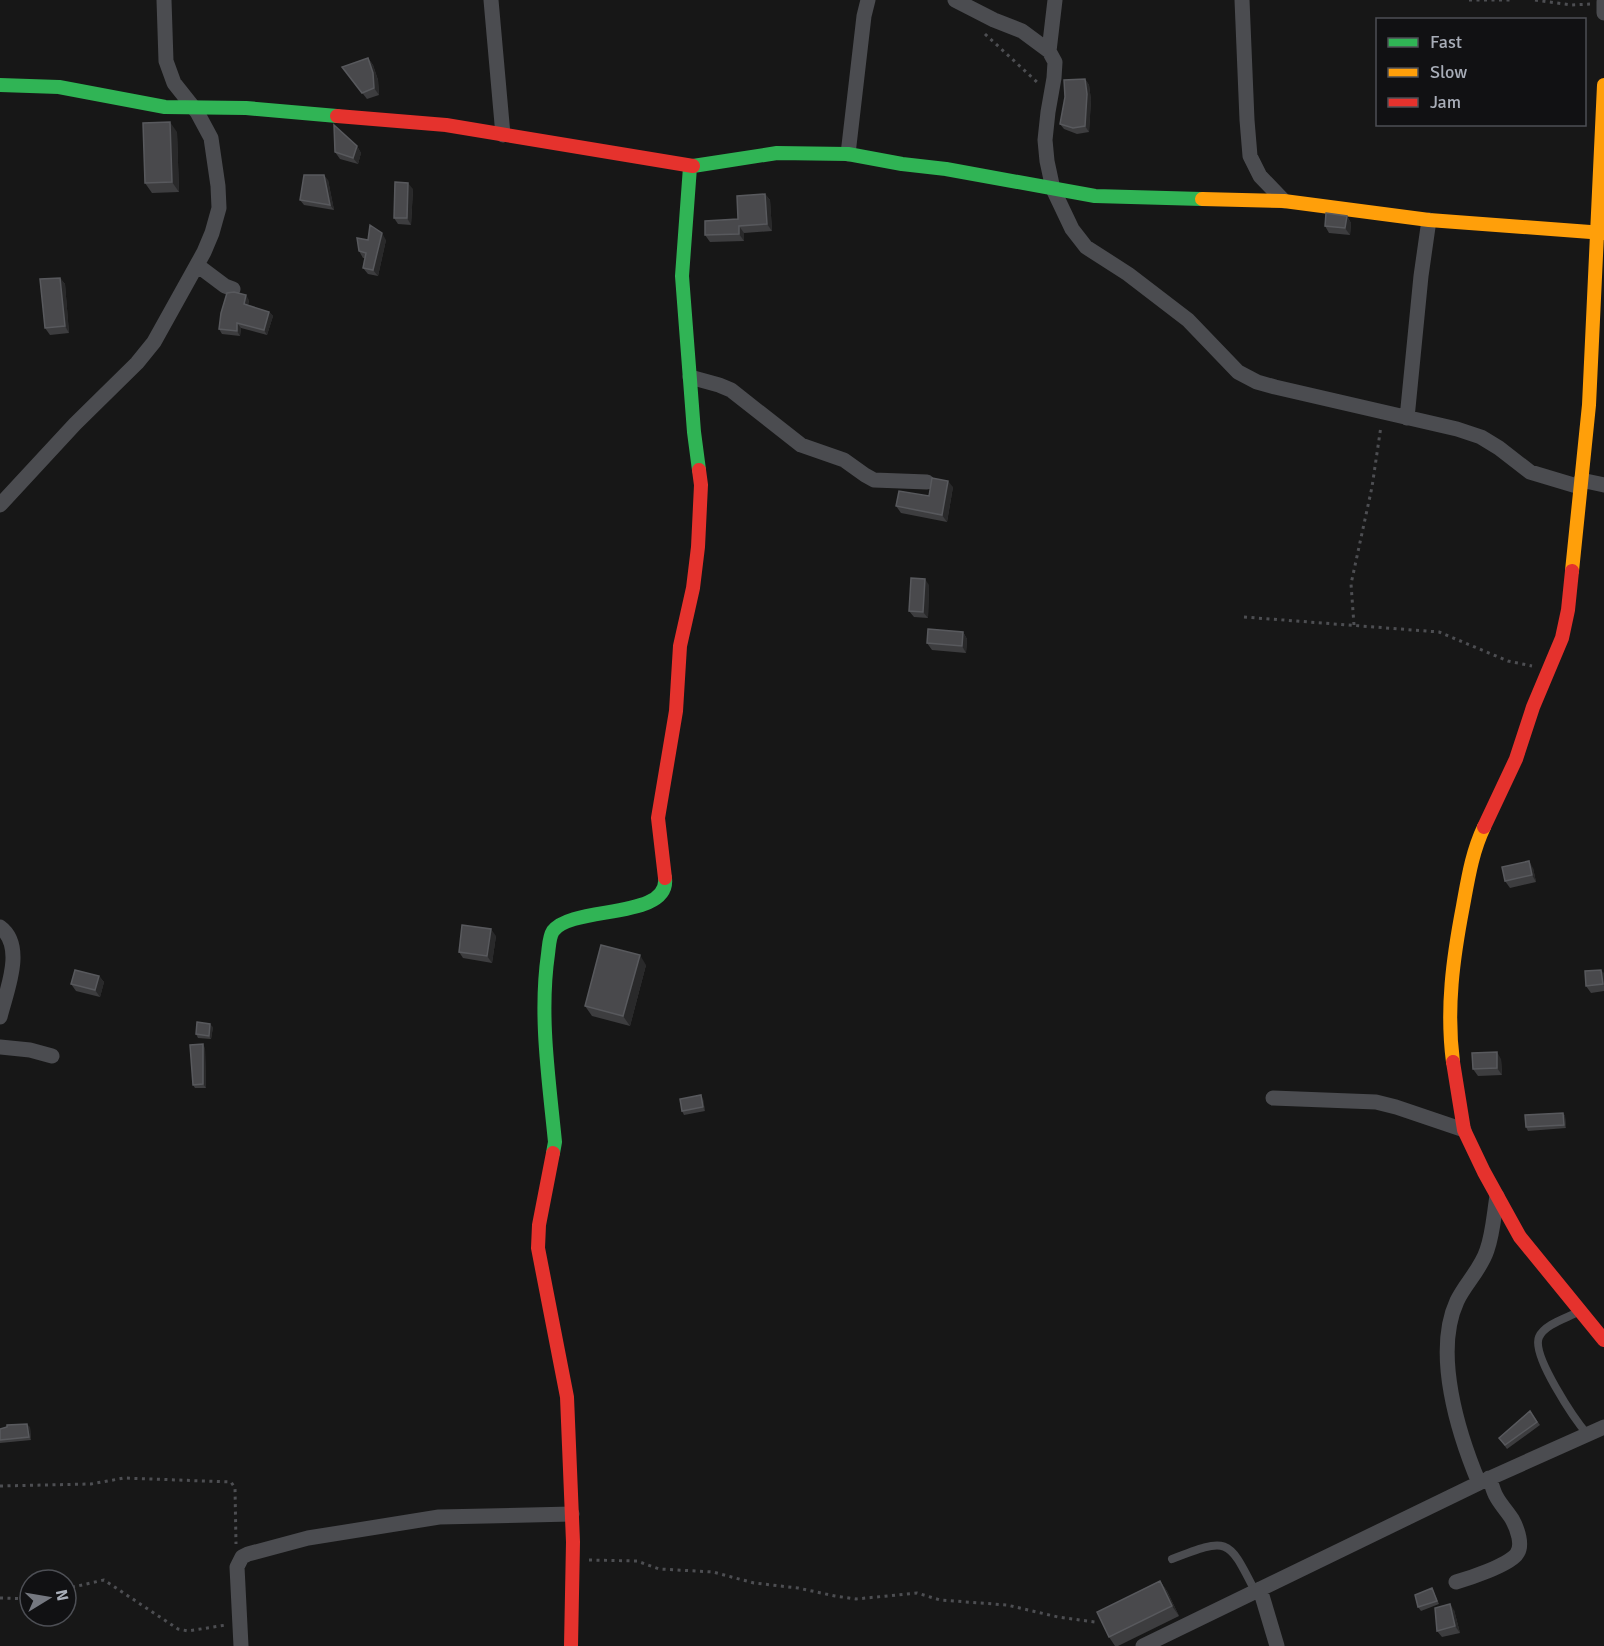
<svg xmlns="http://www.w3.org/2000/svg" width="1604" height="1646" font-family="Signika,sans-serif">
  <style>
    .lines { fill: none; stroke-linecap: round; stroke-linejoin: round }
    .path { stroke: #4d4e52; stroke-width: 3; stroke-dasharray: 3 4.5; stroke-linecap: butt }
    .lane { stroke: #4b4c50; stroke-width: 8 }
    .street { stroke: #4b4c50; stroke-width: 15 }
    .fast { stroke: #30b455; stroke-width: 14 }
    .slow { stroke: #ff9f0a; stroke-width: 14 }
    .jam { stroke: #e5322d; stroke-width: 14 }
    .wall { fill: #3d3d3f }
    .shaded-wall { fill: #29292a }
    .building { fill: #49494c; stroke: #58595d; stroke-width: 1.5 }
  </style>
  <rect width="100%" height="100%" fill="#171717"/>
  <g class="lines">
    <!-- path -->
    <path class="path" d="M1469 0H1511
      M1535 0 1572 5 1590 4
      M985 34 1037 82
      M1244 617 1439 632 1508 661 1532 666
      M1354 625 1351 584 1372 487 1381 426
      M0 1486 91 1484 124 1478 231 1482 235 1488 236 1544
      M589 1560 637 1561 659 1569 713 1572 754 1583 798 1588 835 1596 856 1599 917 1593 940 1600 1007 1605 1058 1617 1095 1622
      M66 1592 73 1587 104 1580 178 1629 188 1631 226 1625
      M0 1598 30 1599"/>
    <!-- lane -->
    <path class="lane" d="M1578 1312C1567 1318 1545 1324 1539 1337 1531 1355 1575 1420 1588 1435
      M1172 1559C1229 1537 1228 1538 1255 1591"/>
    <!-- street -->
    <path class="street" d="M491 0 503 135
      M955 0 994 20 1022 31 1049 51 1055 62 1054 78 1048 112 1045 140 1047 161 1053 189 1072 229 1086 247 1128 274 1188 320 1238 372 1257 382 1275 387 1457 429 1481 437 1499 448 1530 472 1580 487
      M1242 0 1247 120 1250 156 1260 176 1284 201
      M1604 2V13
      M1049 51 1055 0
      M848 154 864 16 868 0
      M197 265 225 286 233 289
      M690 377 719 385 731 390 801 445 844 460 865 475 874 480 927 482
      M1407 418 1421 276 1429 220
      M1581 480 1604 485
      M0 505 75 424 137 363 154 342 204 252 212 233 219 208 218 186 211 138 197 112 174 83 166 61 164 0
      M0 927C26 946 6 992 0 1017
      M0 1047 30 1050 52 1056
      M1273 1098 1376 1102 1396 1107 1464 1130
      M1479 1483C1458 1433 1433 1353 1457 1301 1465 1284 1481 1269 1487 1250 1493 1233 1494 1214 1497 1196
      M1456 1582C1470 1578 1506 1566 1516 1555 1524 1546 1517 1528 1512 1519 1507 1511 1500 1504 1496 1496 1493 1491 1492 1484 1489 1478
      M1260 1589 1277 1646
      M241 1646 237 1567 242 1557 248 1554 308 1538 439 1517 572 1514
      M1143 1646 1479 1483 1604 1427"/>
    <!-- fast -->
    <path class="fast" d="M0 85 59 87 165 107 246 108 337 116
      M693 166 777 153 848 154 902 164 946 169 1095 196 1202 199
      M690 167 682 276 694 432 699 470
      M553 1153 555 1142C549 1080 539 1016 548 954 549 947 549 937 553 931 572 905 670 920 665 878"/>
    <!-- slow -->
    <path class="slow" d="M1202 199 1284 201 1429 220 1604 233
      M1572 571 1589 405 1604 85
      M1453 1062C1446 1009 1453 958 1463 906 1468 879 1472 852 1484 827"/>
    <!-- jam -->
    <path class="jam" d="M337 116 446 125 693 166
      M1484 827 1516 759 1533 707 1562 638 1568 610 1572 571
      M665 878 658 818 676 711 680 646 693 588 698 547 701 485 699 470
      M1453 1062 1464 1130 1484 1172 1520 1237 1604 1340
      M553 1153 539 1225 538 1248 567 1397 573 1542 571 1646"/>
  </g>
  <!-- wall -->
  <path class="wall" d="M368 58 373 65 378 80 379 95 367 99 342 67Z
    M1085 79 1089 85 1091 100 1089 132 1077 134 1064 129 1060 124Z
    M177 132 179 192 152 193 145 183Z
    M357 146 361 153 358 164 340 159 335 152Z
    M328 180 334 210 304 205 300 200Z
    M413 189 411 225 398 224 394 218Z
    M765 194 770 200 772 231 744 233V241L710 242 705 235 738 219Z
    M1347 216 1351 223 1350 235 1329 233 1325 226Z
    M368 240H386L378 276 368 274 363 268 365 258H363L359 251Z
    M60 278 65 284 69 333 50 335 45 328Z
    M249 300 248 305 269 312 273 316 267 335 241 328 240 336 222 334 219 329Z
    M953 487 947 522 901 513 896 506 929 496Z
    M929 585 928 618 914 617 909 611Z
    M963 632 967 639 966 653 932 650 927 643Z
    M1533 868 1536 882 1510 888 1505 881Z
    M496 936 492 963 463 958 459 952Z
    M646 965 630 1026 592 1016 585 1006Z
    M1604 973V991L1591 993 1586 986Z
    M99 976 104 982 100 997 76 991 71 984Z
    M213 1027 211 1039 198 1038 196 1034Z
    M205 1048 206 1088H195L193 1085Z
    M1501 1059 1502 1075 1478 1076 1473 1069Z
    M703 1099 705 1111 684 1115 682 1111Z
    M1563 1113 1565 1116 1566 1128 1528 1131 1526 1127Z
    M1530 1411 1540 1425 1507 1449 1499 1438Z
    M30 1427 31 1440 0 1443V1429Z
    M1160 1581 1167 1591 1179 1616 1118 1646H1115L1109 1637Z
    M1432 1588 1439 1604 1421 1611 1418 1607Z
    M1454 1610 1460 1633 1442 1637 1437 1631Z"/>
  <!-- shaded-wall -->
  <path class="shaded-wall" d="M368 58 373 65 378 80 379 95 374 88Z
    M1085 79 1089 85 1091 100 1089 132 1085 126Z
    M170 122 177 132 179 192 172 182Z
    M357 146 361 153 358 164 353 158Z
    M324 175 328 180 334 210 330 205Z
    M408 183 413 189 411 225 407 218Z
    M765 194 770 200 772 231 767 224Z
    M1347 216 1351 223 1350 235 1345 228Z
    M739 226 744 233V241L739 234Z
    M382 233 386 240 378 276 373 270Z
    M60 278 65 284 69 333 65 326Z
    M246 295 249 300 247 309 244 304Z
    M269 312 273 316 267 335 264 330Z
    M237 323 241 328 240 336 237 331Z
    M948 481 953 487 947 522 942 515Z
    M925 579 929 585 928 618 923 612Z
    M963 632 967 639 966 653 962 646Z
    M1529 861 1533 868 1536 882 1532 875Z
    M491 929 496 936 492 963 487 956Z
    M640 955 646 965 630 1026 623 1016Z
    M1601 970 1604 973V986L1603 984Z
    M99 976 104 982 100 997 95 990Z
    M210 1024 213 1027 211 1039 209 1036Z
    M203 1044 205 1048 206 1088 203 1084Z
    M1497 1052 1501 1059 1502 1075 1497 1068Z
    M701 1095 703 1099 705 1111 703 1107Z
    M1563 1113 1565 1116 1566 1128 1564 1125Z
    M27 1424 30 1427 31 1440 29 1437Z
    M1160 1581 1167 1591 1179 1616 1172 1606Z
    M1450 1604 1454 1610 1460 1633 1455 1626Z"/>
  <!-- building -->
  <path class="building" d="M368 58 373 73 374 88 362 93 342 67Z
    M1085 79 1087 94 1085 126 1073 128 1060 124 1065 97 1064 80Z
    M170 122 172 182 145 183 143 123Z
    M334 125 357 146 353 158 335 152Z
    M304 175H324L330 205 300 200Z
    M395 182 408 183 407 218H394Z
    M765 194 767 224 739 226V234L705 235V221L738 219 737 196Z
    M1326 213 1347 216 1345 228 1325 226Z
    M370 225 382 233 373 270 363 268 366 253 359 251 357 238 368 240Z
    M60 278 65 326 45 328 40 279Z
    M234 292 246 295 244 304 269 312 264 330 237 323V331L219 329 221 313 227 293Z
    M932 478 948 481 942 515 896 506 899 491 929 496Z
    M911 578 925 579 923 612 909 611Z
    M928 629 963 632 962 646 927 643Z
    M1529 861 1532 875 1505 881 1502 867Z
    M462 925 491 929 487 956 459 952Z
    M601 945 640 955 623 1016 585 1006Z
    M75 970 99 976 95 990 71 984Z
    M1601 970 1603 984 1586 986 1585 971Z
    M197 1022 210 1024 209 1036 196 1034Z
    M203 1044V1084L193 1085 190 1045Z
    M1497 1052V1068L1473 1069 1472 1053Z
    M701 1095 703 1107 682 1111 680 1099Z
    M1563 1113 1564 1125 1526 1127 1525 1115Z
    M1530 1411 1537 1422 1505 1445 1499 1438Z
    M27 1424 29 1437 0 1440V1429L7 1427V1425Z
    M1160 1581 1172 1606 1109 1637 1097 1612Z
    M1432 1588 1437 1601 1418 1607 1415 1595Z
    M1450 1604 1455 1626 1437 1631 1435 1608Z"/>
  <!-- legend -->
  <rect x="1376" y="18" width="210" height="108" fill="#111113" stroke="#4d4f55" stroke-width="1.5"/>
  <rect x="1388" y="38" width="30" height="9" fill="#30b455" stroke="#4d4f55" stroke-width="1.5"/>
  <text x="1430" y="48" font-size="18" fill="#a8adb8">Fast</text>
  <rect x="1388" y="68" width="30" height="9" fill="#ff9f0a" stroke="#4d4f55" stroke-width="1.5"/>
  <text x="1430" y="78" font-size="18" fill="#a8adb8">Slow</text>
  <rect x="1388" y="98" width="30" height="9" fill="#e5322d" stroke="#4d4f55" stroke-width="1.5"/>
  <text x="1430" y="108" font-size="18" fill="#a8adb8">Jam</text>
  <!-- north arrow -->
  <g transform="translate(48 1598) rotate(79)"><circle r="28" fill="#111113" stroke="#4d4f55" stroke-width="1.5"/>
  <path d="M0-4.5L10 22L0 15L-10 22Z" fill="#757880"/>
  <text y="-9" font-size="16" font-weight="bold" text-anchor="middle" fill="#a8adb8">N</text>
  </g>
</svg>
